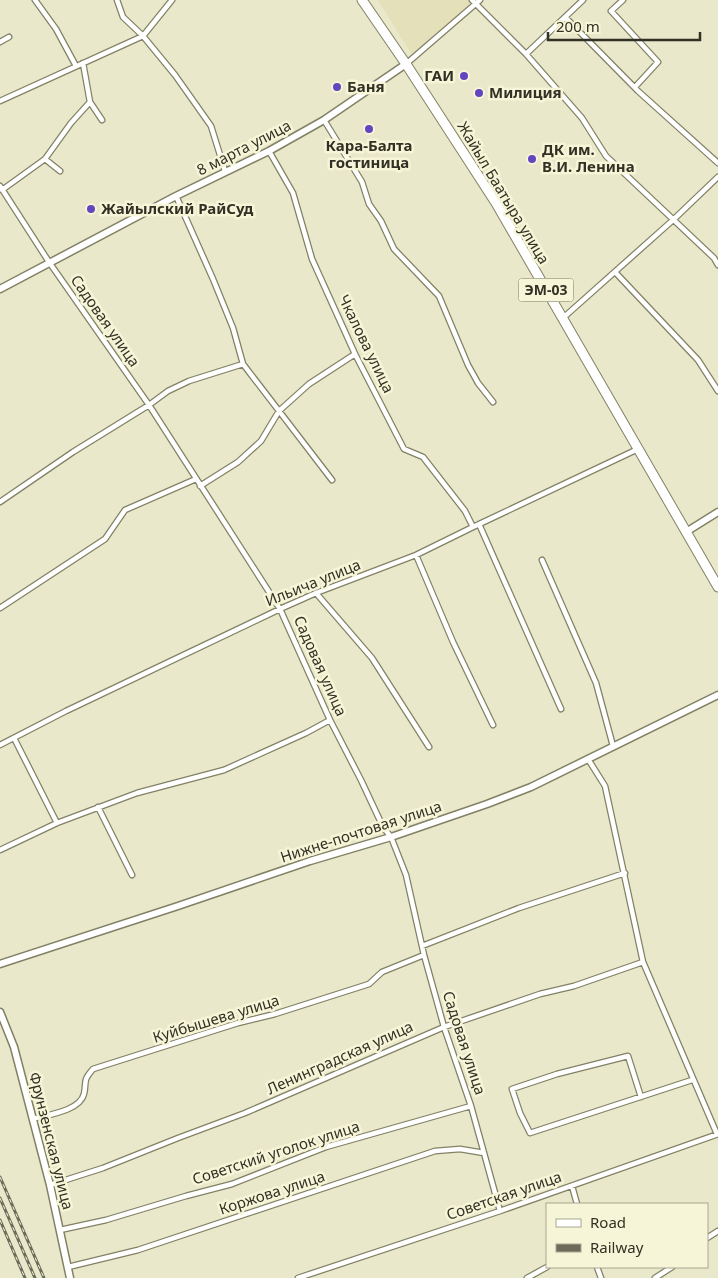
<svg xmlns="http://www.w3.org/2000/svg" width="718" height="1278" font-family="'Noto Sans',sans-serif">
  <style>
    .built { fill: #e3e0ba }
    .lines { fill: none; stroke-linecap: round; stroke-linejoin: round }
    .street-casing { stroke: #838165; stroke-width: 7 }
    .secondary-casing { stroke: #838165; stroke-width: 9 }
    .highway-casing { stroke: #838165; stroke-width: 11 }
    .street { stroke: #fff; stroke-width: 4.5 }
    .secondary { stroke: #fff; stroke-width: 6 }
    .highway { stroke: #fff; stroke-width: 9 }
    .rail-casing { stroke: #6d6c5a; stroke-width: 3 }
    .rail { stroke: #f7f5d7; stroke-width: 1; stroke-dasharray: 4; stroke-linecap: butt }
    .poi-dot { fill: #6146bf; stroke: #f7f5d7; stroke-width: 2 }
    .labels { text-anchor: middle; stroke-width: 5; stroke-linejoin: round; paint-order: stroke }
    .shield { fill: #f7f5d7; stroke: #6d6c5a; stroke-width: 1 }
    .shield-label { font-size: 14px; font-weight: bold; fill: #323125 }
    .poi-label { font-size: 15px; font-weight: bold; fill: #323125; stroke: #f7f5d7; text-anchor: start }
    .street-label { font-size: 15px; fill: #323125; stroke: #f7f5d7 }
  </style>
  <rect width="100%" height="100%" fill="#eae8ca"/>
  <!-- built -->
  <path class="built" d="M378 0H468L471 4 412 55Z"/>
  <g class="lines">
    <!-- street casing -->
    <g class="street-casing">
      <path id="street" d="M35 0 56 29 76 66
        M117 0 123 17 143 36 175 75 211 126 225 171
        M472 0 526 54 582 118 606 156 714 258 718 265
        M623 0 611 11 658 62 635 87
        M565 17 638 91 718 163
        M0 42 9 37
        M526 54 583 0
        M406 64 480 0
        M0 101 143 36 172 0
        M90 102 102 120
        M324 120 362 182 369 204 381 221 394 249 439 296 468 365 478 383 493 402
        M269 151 293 193 312 259 355 354 404 449 423 457 465 511 473 527
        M45 159 60 171
        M0 186 49 262 149 405 280 609 330 720 361 780 383 827 391 837 406 875 424 955 444 1027 471 1106 500 1211
        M2 190 45 159 71 123 90 102 83 63
        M176 196 213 279 233 328 243 364 332 480
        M615 272 698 360 718 391
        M563 318 673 220 718 177
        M200 486 238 462 261 441 279 411 309 384 355 354
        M0 502 73 452 149 405 168 391 189 381 243 364
        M479 524 561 709
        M416 555 453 642 493 725
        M542 560 596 683 613 746
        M316 593 372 658 429 747
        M0 608 105 539 125 510 196 479
        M14 738 57 823
        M0 745 66 711 280 609 316 593 416 555 473 527 638 449
        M588 759 605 786 643 962 717 1134
        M98 807 132 875
        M0 850 57 823 137 793 224 770 306 733 330 720
        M422 946 519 908 625 873
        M641 1097 628 1056 557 1074 512 1089 520 1113 530 1133 692 1080
        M32 1119C47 1115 80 1111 84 1094 87 1080 82 1082 93 1069L238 1023 275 1014 369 984 382 972 424 955
        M50 1185 103 1168 178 1138 245 1113 444 1027 540 994 574 986 643 962
        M572 1186 577 1204
        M60 1230 106 1220 186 1196 232 1184 326 1147 471 1106
        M707 1238 718 1231
        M68 1267 138 1250 435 1151 460 1149 484 1153
        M597 1267 601 1278
        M298 1278 500 1211 718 1134
        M527 1278 547 1267
        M655 1278 672 1267"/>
    </g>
    <!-- secondary casing -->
    <g class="secondary-casing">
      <path id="secondary" d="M0 289 176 196 269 151 324 120 406 64
        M686 532 718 512
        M0 964 178 906 310 861 391 837 487 804 531 787 718 695
        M0 1012 14 1047 50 1185 70 1278"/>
    </g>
    <!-- highway casing -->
    <g class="highway-casing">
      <path id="highway" d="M362 0 406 64 496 203 718 587"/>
    </g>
    <!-- street -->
    <use href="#street" class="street"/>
    <!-- secondary -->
    <use href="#secondary" class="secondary"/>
    <!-- highway -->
    <use href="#highway" class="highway"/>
    <!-- rail casing -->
    <g class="rail-casing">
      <path id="rail" d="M0 1177 44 1278
        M0 1198 35 1278
        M0 1220 25 1278"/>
    </g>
    <!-- rail -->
    <use href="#rail" class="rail"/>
  </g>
  <!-- markers -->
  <g class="poi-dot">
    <circle cx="464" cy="76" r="5"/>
    <circle cx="337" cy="87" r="5"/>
    <circle cx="479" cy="93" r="5"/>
    <circle cx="369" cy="129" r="5"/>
    <circle cx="532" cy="159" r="5"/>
    <circle cx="91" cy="209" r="5"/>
  </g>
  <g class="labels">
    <!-- shield labels -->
    <rect class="shield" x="518.5" y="278.5" width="55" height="23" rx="4"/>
    <g class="shield-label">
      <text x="546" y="295">ЭМ-03</text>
    </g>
    <!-- poi labels -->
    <g class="poi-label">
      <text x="454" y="81" text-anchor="end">ГАИ</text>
      <text x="347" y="92">Баня</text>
      <text x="489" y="98">Милиция</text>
      <text x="369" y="151" text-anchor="middle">Кара-Балта<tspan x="369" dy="17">гостиница</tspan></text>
      <text x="542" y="155">ДК им.<tspan x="542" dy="17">В.И. Ленина</tspan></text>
      <text x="101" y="214">Жайылский РайСуд</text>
    </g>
    <!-- street labels -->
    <g class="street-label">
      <text transform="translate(244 148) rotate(-27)" y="5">8 марта улица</text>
      <text transform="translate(503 193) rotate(59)" y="5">Жайыл Баатыра улица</text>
      <text transform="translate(105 321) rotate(55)" y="5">Садовая улица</text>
      <text transform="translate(366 344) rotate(64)" y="5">Чкалова улица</text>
      <text transform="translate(313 583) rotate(-22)" y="5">Ильича улица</text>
      <text transform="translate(320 666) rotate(66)" y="5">Садовая улица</text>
      <text transform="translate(361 832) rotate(-18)" y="5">Нижне-почтовая улица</text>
      <text transform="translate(216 1019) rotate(-17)" y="5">Куйбышева улица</text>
      <text transform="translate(464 1043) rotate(72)" y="5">Садовая улица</text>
      <text transform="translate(340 1058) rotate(-24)" y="5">Ленинградская улица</text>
      <text transform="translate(51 1141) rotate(76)" y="5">Фрунзенская улица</text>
      <text transform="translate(276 1153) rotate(-18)" y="5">Советский уголок улица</text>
      <text transform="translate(272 1193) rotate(-18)" y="5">Коржова улица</text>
      <text transform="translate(504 1196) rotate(-19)" y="5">Советская улица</text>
    </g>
  </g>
  <!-- legend -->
  <rect x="546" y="1203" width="162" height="65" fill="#f7f5d7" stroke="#a8a790"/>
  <rect x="556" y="1219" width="25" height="8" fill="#ffffff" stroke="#a8a790"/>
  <text x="590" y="1228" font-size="15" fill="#323125">Road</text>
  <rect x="556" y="1244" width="25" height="8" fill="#6d6c5a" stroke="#a8a790"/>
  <text x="590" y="1253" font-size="15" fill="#323125">Railway</text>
  <!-- scale -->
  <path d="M548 32v8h152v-8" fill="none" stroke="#323125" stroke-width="2.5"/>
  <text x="556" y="32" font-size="15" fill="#323125" stroke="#f7f5d7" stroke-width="4" paint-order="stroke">200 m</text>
</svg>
